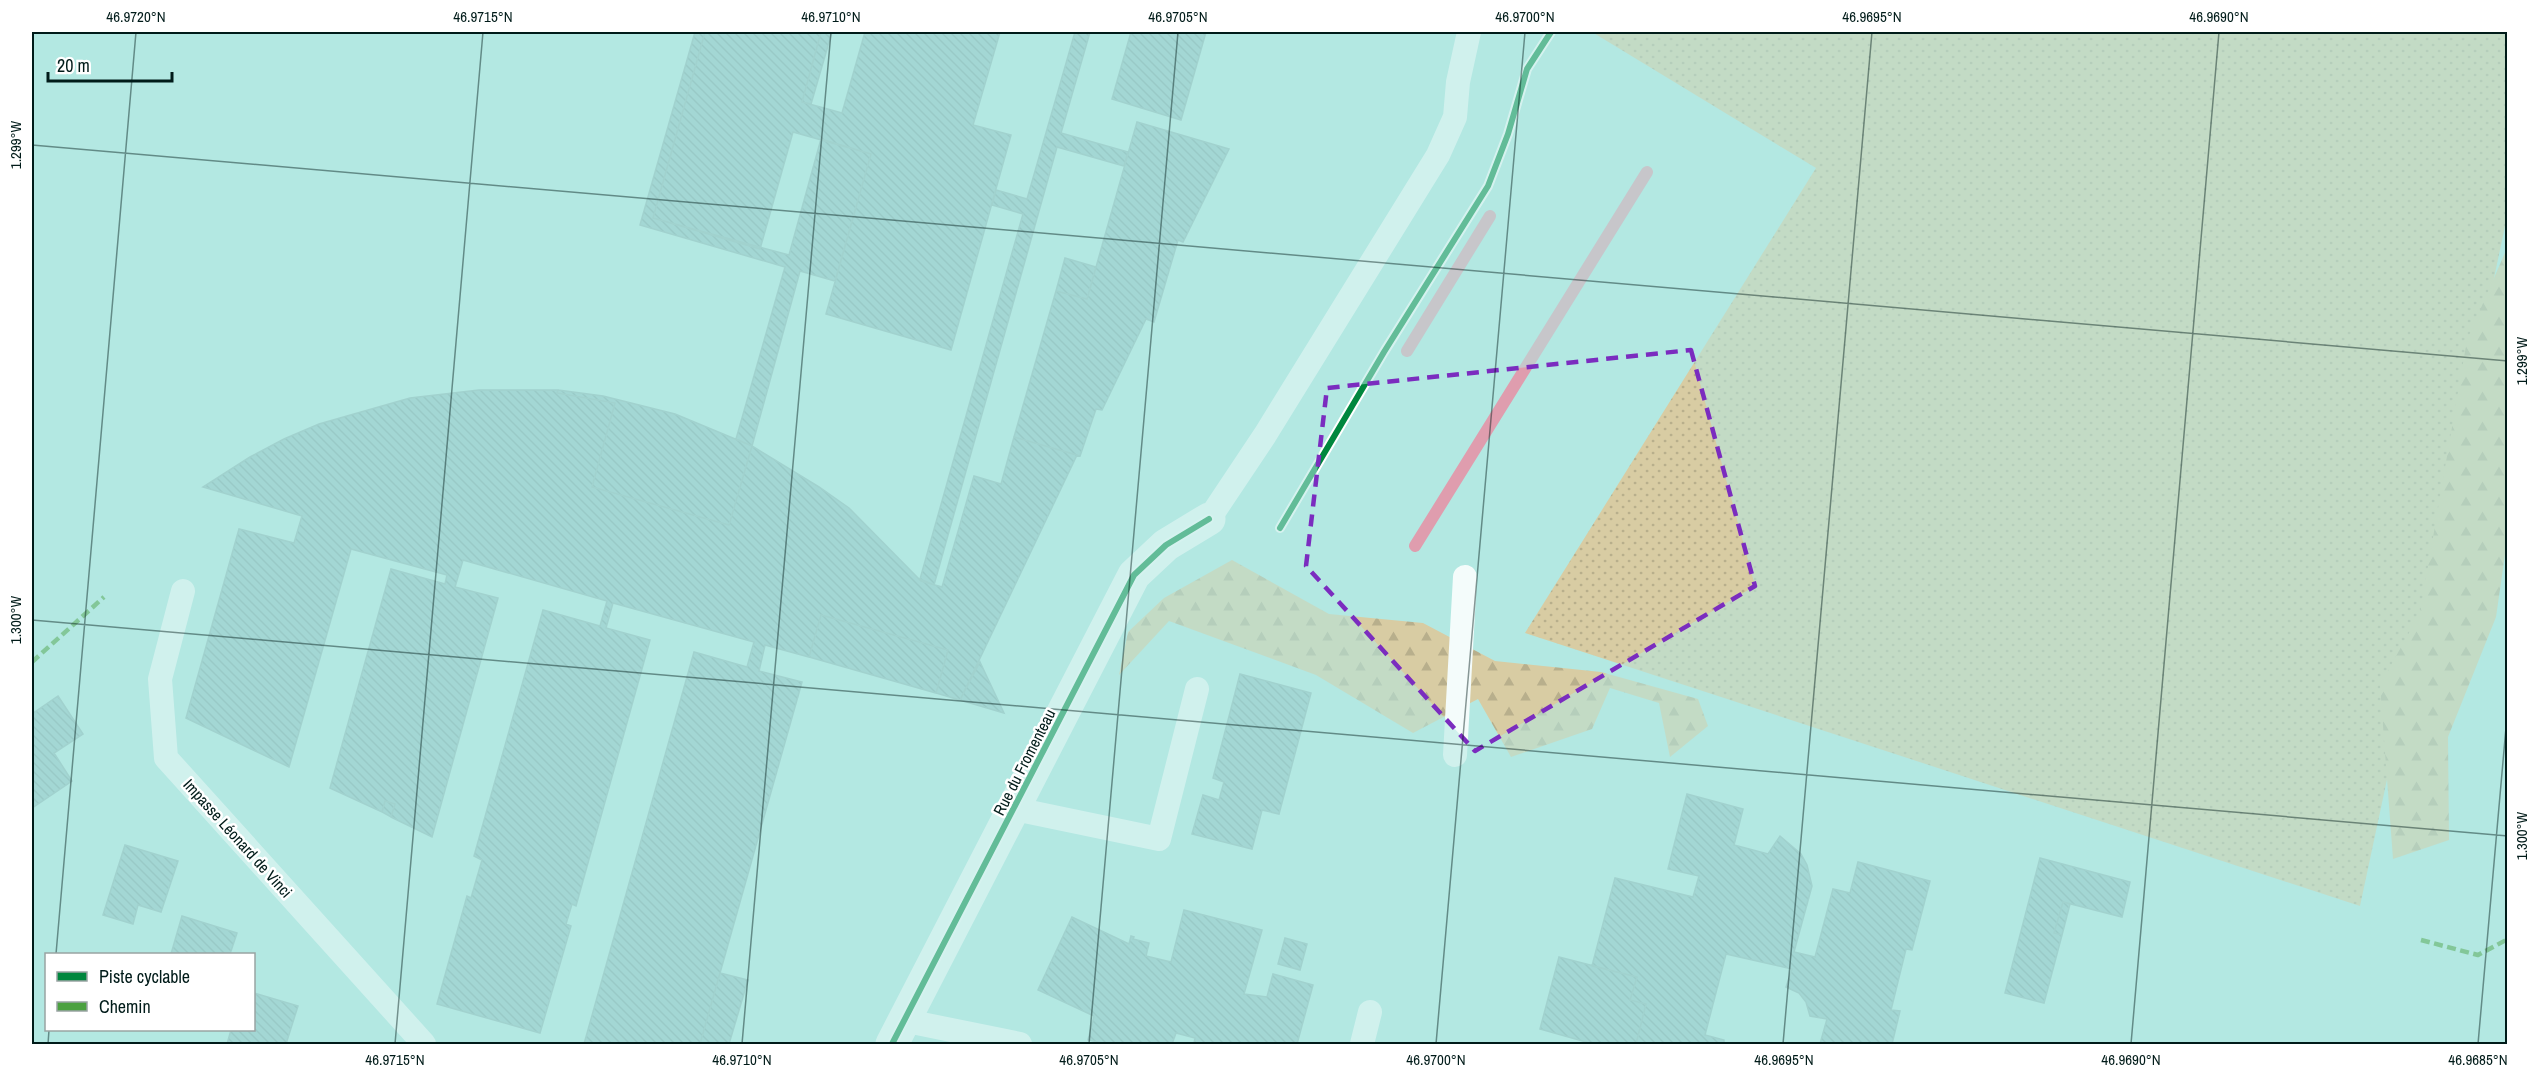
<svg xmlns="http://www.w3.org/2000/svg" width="2539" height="1076" font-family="'Archivo Narrow',sans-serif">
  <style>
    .grass { fill: url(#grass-dots) }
    .forest { fill: url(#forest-firs) }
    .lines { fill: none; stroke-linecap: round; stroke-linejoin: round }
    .stream { stroke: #df9dae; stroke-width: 12 }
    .building { fill: url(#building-back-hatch); stroke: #8cb8b7; stroke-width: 1.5 }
    .service { stroke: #f4fcfb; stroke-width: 24 }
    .minor { stroke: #f4fcfb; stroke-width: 33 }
    .quiet { stroke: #4ba140; stroke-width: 4.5; stroke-dasharray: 9 4.5; stroke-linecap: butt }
    .cycleway-casing { stroke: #fff; stroke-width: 10 }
    .cycleway { stroke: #00873e; stroke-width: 6 }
    .marked { fill: none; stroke: #7b2cbf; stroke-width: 4.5; stroke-dasharray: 12 8; stroke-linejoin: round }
    .ticks { fill: none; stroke: #001b19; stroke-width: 1.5; stroke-opacity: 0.45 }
    .labels { text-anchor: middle; stroke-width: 5; stroke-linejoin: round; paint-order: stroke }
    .street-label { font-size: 16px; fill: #001b19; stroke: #fff }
    .neatline { fill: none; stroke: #001b19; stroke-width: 2 }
    .ticks-label { font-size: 15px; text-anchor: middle; fill: #001b19 }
  </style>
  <defs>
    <pattern id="grass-dots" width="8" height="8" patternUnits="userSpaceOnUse" patternTransform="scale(1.5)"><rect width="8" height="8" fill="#d8cca3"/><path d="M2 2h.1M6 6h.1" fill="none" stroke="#b8af8c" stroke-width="1.8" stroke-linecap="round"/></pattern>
    <pattern id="forest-firs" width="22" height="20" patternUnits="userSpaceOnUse" patternTransform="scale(1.5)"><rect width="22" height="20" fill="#d8cca3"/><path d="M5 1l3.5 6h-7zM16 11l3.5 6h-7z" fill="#b8af8c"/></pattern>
    <pattern id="building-back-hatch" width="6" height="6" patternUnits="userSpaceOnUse" patternTransform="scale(1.5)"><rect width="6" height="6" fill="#91c3c3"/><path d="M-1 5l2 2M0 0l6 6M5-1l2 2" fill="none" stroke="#7ba7a7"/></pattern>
  </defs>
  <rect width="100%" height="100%" fill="#b3e8e2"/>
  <!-- grass -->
  <path class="grass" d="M1592 32H2507V217L2360 906 1525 633 1816 168Z"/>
  <!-- forest -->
  <path class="forest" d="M2507 248V541L2496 617 2448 737 2449 840 2393 859 2380 685 2420 613 2467 340Z
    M1232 560 1329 614 1423 623 1495 661 1601 672 1698 699 1708 726 1670 757 1659 703 1610 688 1592 729 1511 757 1478 699 1413 733 1316 675 1169 621 1119 675 1128 632 1164 598Z"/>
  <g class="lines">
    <!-- stream -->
    <path class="stream" d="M1407 351 1490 216
      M1415 546 1647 172"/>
  </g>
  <!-- building -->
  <path class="building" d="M695 32H705L653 218 789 255 821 139 871 154 835 281 800 271 752 446 736 439 785 267 640 225Z
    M705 32H821L802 102 842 113 865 32H1000L973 125 1011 135 951 350 826 314 871 154 793 132 760 249 653 218Z
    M821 32H832L811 104 802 102Z
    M1075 32H1090L1061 133 1128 152 1124 166 1057 147 934 585 920 579 1023 214 992 205 996 190 1027 199Z
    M1131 32H1206L1181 120 1112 99Z
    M1137 122 1229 149 1183 242 1178 240 1154 322 1146 319 1102 410 1096 409 1080 456 1014 437 1056 291 1087 299Z
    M1065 258 1096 267 1087 299 1056 291Z
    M479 390H558L557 393 615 403 592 487 729 525 752 446 819 487 849 508 921 581 942 587 974 476 1001 484 1014 437 1077 455 960 700 936 693 948 650 821 615 809 657 765 645 759 671 802 682 700 1044H584L694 652 747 667 754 642 613 603 606 628 650 640 576 906 572 904 566 924 571 926 540 1033 437 1004 467 896 471 898 482 860 474 856 543 610 600 626 607 601 463 560 455 587 498 598 432 837 391 817 395 804 385 801 382 812 330 788 391 569 445 584 447 575 351 549 289 767 186 718 239 529 294 543 302 516 203 487 250 457 284 439 319 424 410 398Z
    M558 390 603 396 675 414 752 446 729 525 592 487 615 403 557 393Z
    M821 615 948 650 936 693 809 657Z
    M980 662 1004 713 960 700Z
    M1240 674 1311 693 1279 814 1262 810 1252 849 1192 834 1203 795 1219 800 1224 782 1213 778Z
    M58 696 83 734 54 753 72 781 32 808V714Z
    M1687 794 1743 809 1734 845 1768 854 1780 836 1801 854 1807 865 1812 886 1794 952 1815 957 1833 889 1850 893 1858 862 1930 881 1912 950 1906 949 1891 1010 1900 1011 1892 1044H1820L1827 1019 1810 1016 1806 1002 1799 993 1786 987 1792 969 1726 954 1705 1035 1724 1040V1044H1636L1646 1004 1630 1000 1637 977 1592 966 1615 878 1693 897 1699 876 1668 869Z
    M385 801 395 804 391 817 382 812Z
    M125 845 178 861 161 912 138 905 133 924 103 915Z
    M2040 858 2130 882 2122 917 2063 902 2054 933 2062 935 2044 1003 2005 993Z
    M2063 902 2070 904 2062 935 2054 933Z
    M1184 910 1262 930 1244 994 1267 997 1273 974 1313 985 1297 1044H1201L1194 1043 1195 1038 1176 1033 1172 1044H1107L1088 1040 1094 1016 1038 990 1072 917 1129 944 1131 936 1134 937 1133 939 1149 943 1146 956 1171 962Z
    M182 916 237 933 230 954H171Z
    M1285 938 1307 944 1300 970 1278 964Z
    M1559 957 1637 977 1630 1000 1646 1004 1636 1044H1593L1540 1029Z
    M720 973 748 980 729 1044H700Z
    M254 993 298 1006 286 1044H227L231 1030H254Z"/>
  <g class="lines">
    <!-- service -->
    <path class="service" d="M1209 519 1265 435 1438 155 1455 117 1458 82 1469 32
      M183 591 160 679 166 758 424 1044
      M1455 755 1465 577
      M1015 809 1159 839 1197 689
      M907 1021 1020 1044
      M1362 1044 1370 1012"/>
    <!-- minor -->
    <path class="minor" d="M892 1044 1134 575 1166 545 1209 519"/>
    <!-- quiet -->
    <path class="quiet" d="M32 662 104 597
      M2421 940 2478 955 2508 939"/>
    <!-- cycleway casing -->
    <g class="cycleway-casing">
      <path id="cycleway" d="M1280 528 1384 352 1488 186 1508 134 1527 69 1551 32
        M892 1044 1134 575 1166 545 1209 519"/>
    </g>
    <!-- cycleway -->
    <use href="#cycleway" class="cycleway"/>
  </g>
  <!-- marked area -->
  <path d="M0 0H2539V1076H0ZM1691 350 1755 586 1475 751 1306 566 1327 388Z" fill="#b3e8e2" fill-opacity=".55" fill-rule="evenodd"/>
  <path class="marked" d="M1691 350 1755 586 1475 751 1306 566 1327 388Z"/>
  <!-- ticks -->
  <path class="ticks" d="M32 145 2508 361M32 620 2508 836M56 954 136 32M48 1044 49 1030M395 1044 483 32M742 1044 831 32M1089 1044 1178 32M1436 1044 1525 32M1783 1044 1872 32M2131 1044 2219 32M2478 1044 2508 705"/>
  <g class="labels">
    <!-- street labels -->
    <g class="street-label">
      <text transform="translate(1024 762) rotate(-63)" y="6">Rue du Fromenteau</text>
      <text transform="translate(238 838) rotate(48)" y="6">Impasse Léonard de Vinci</text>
    </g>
  </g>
  <!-- border -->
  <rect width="2539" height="1076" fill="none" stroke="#ffffff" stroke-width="66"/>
  <!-- legend -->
  <rect x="45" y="953" width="210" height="78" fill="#ffffff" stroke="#99a4a3" stroke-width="1.5"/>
  <rect x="57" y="972" width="30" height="9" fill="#00873e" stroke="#99a4a3" stroke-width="1.5"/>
  <text x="99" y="983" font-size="18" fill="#001b19">Piste cyclable</text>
  <rect x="57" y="1002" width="30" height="9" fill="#4ba140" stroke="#99a4a3" stroke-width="1.5"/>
  <text x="99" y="1013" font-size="18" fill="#001b19">Chemin</text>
  <!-- scale -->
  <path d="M48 72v9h124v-9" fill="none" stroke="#001b19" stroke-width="3"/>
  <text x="57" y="72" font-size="18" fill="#001b19" stroke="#ffffff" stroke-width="4.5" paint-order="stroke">20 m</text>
  <rect x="33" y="33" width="2473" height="1010" class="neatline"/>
  <g class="ticks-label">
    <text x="136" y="22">46.9720°N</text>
    <text x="483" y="22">46.9715°N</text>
    <text x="831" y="22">46.9710°N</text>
    <text x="1178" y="22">46.9705°N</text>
    <text x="1525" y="22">46.9700°N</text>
    <text x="1872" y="22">46.9695°N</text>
    <text x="2219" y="22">46.9690°N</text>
    <text transform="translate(16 145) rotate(-90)" y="5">1.299°W</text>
    <text transform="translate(2522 361) rotate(-90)" y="5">1.299°W</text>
    <text transform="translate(16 620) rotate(-90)" y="5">1.300°W</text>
    <text transform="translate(2522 836) rotate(-90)" y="5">1.300°W</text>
    <text x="395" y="1065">46.9715°N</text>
    <text x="742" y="1065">46.9710°N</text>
    <text x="1089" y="1065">46.9705°N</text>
    <text x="1436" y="1065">46.9700°N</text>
    <text x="1784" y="1065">46.9695°N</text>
    <text x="2131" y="1065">46.9690°N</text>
    <text x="2478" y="1065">46.9685°N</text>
  </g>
</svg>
